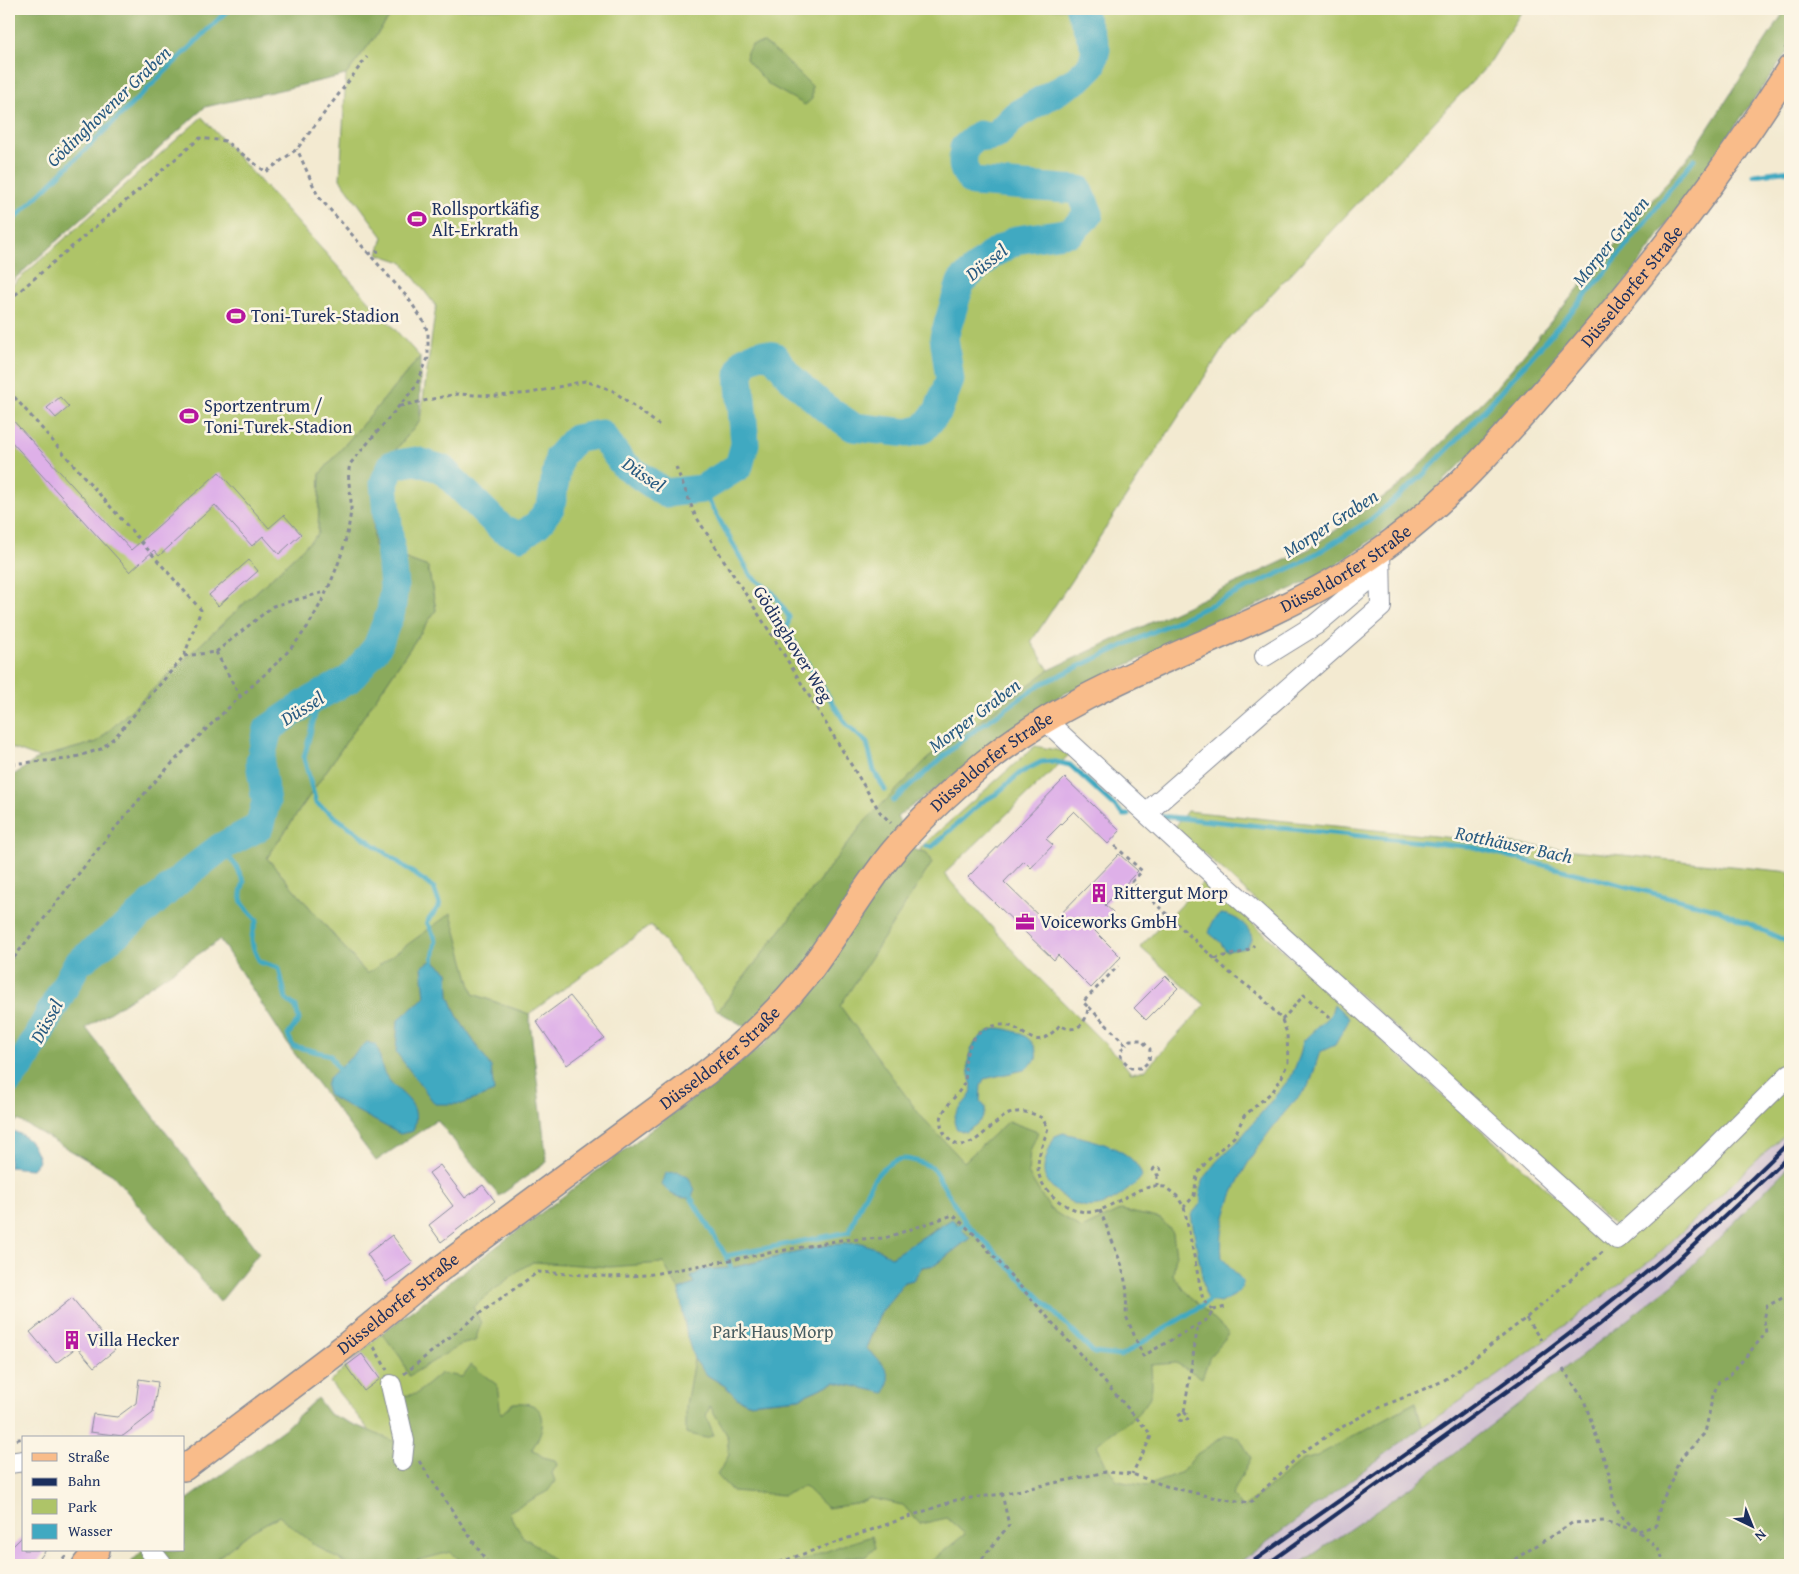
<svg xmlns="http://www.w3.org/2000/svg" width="1799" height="1574" font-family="'Gentium Book Plus',serif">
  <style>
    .industrial { fill: #cebed0 }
    .green { fill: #aec468; stroke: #647a63 }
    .forest { fill: #8aaa5c; stroke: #526c5d }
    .water { fill: #41a9c1; stroke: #2e6c90 }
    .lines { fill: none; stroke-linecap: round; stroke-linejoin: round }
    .stream { stroke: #41a9c1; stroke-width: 5 }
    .river { stroke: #41a9c1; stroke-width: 29 }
    .building { fill: #deb0e8 }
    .minor-casing { stroke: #878c98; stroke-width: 22 }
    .major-casing { stroke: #878c98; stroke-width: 28 }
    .path { stroke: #878c98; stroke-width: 3; stroke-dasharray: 4 4; stroke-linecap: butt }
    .minor { stroke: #fff; stroke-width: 20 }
    .major { stroke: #f9bc8a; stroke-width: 25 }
    .rail { stroke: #1b2f5e; stroke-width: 4 }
    .labels { text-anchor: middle; stroke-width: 5; stroke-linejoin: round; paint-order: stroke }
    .poi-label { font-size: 18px; fill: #1b2f5e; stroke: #fcf5e5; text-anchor: start }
    .street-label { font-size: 18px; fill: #1b2f5e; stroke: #fcf5e5 }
    .park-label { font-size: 18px; fill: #475c61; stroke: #fcf5e5 }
    .water-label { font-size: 19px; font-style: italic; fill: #285a81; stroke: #fcf5e5 }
  </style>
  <rect width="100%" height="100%" fill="#fcf5e5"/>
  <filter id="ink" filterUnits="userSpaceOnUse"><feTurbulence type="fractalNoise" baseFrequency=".02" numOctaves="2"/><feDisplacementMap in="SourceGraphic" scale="10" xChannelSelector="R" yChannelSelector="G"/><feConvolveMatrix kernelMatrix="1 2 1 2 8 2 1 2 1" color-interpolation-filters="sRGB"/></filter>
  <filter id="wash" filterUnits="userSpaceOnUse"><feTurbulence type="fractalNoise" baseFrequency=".0096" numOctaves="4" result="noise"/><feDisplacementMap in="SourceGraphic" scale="20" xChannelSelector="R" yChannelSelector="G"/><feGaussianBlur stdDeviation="1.12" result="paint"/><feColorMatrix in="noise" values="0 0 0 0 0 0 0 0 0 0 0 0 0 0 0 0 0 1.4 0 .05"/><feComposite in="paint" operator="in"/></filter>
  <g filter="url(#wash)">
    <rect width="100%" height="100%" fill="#f3ead1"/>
    <!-- industrial -->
    <path class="industrial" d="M1790 1129V1165L1676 1282 1415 1484 1298 1565H1236L1422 1427 1499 1375 1655 1257Z"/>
    <!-- green -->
    <path class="green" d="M396 9H1523L1489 64 1230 338 1031 642 1049 670 927 759 866 820 718 1011 651 925 529 1014 473 994 367 974 267 858 436 610 428 567 374 548 372 478 420 421 436 306 402 262 378 254 383 237 340 179 346 75Z
      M202 117 420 357 320 474 318 534 97 742 39 758 9 747V288Z
      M1035 746 1071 753 944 874 1025 964 1120 1059 1131 1073 1145 1070 1205 1005 1140 947 1205 880 1605 1242 1623 1226 1615 1227 1175 827 1187 811 1790 872V1129L1655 1257 1499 1375 1422 1427 1416 1402 1336 1446 1241 1514 1177 1565H378L381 1445 330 1382 376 1338 769 1041 917 867 921 847Z
      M279 1515 315 1545 349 1565H208L252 1531Z"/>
    <!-- forest -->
    <path class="forest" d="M9 9H396L346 75 205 107 9 284Z
      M1786 9H1790V48L1629 278 1514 411 1420 505 1324 574 1064 694 897 817 915 850 926 852 932 863 840 1006 920 1115 964 1162 1008 1121 1038 1132 1030 1151 1028 1173 1050 1209 1082 1229 1121 1210 1161 1219 1173 1233 1176 1255 1173 1275 1185 1291 1229 1334 1210 1356 1202 1378 1176 1363 1151 1365C1151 1373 1153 1385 1151 1393 1144 1418 1113 1428 1097 1445L1105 1463 1117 1481 1147 1486 1182 1472 1197 1454 1226 1435 1239 1437 1251 1458 1232 1495 1243 1508 1303 1460 1315 1457 1416 1402 1422 1427 1236 1565H922L934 1559 965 1534 947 1518 920 1524 903 1505 870 1498 856 1504 827 1508 804 1486 784 1495 732 1491 717 1475 729 1455 727 1435 710 1406 706 1416 714 1435 706 1438 686 1433V1405L694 1359 707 1375 725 1386 737 1398 748 1403 799 1398 835 1382 852 1385 879 1360 866 1348 880 1314 904 1282 913 1280 922 1267 935 1265 970 1238 959 1227 935 1228 909 1248 890 1257 878 1249 828 1245 731 1268 702 1270 694 1284 679 1290 663 1263 610 1267 533 1262 519 1270 473 1307 481 1323 475 1341 460 1345 409 1376 401 1358 382 1333 769 1041 718 1011 866 820 927 759 1049 670 1309 549 1399 486 1492 392 1694 150Z
      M764 43 780 55 812 86V99L805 105 769 85 746 59 747 52 752 45Z
      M420 357V421L372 478 374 547 428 567 436 610 267 858 367 974 451 913 473 994 529 1014 547 1162 499 1196 437 1120 376 1161 291 1049 220 940 86 1028 259 1253 220 1302 113 1175 18 1120 9 1128V778L39 758 97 742 318 534 320 474Z
      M1790 1165V1565H1298L1415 1484 1676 1282Z
      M471 1365 497 1385 501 1414 513 1403C549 1400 548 1425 532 1449L543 1457 555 1460 557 1465 552 1473 555 1481 548 1491 508 1512 523 1537 538 1546 555 1562V1565H458L459 1559 450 1552 416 1561 411 1565H349L315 1545 279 1516 252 1531 208 1565H128L143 1550H184V1502L284 1429 317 1398 329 1414 398 1443 401 1396 416 1394 441 1373 462 1377Z
      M872 1536 875 1548 865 1557H847L837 1565H791L840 1546Z"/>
    <!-- water -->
    <path class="water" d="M1221 914C1234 915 1250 925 1252 939L1246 948 1226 951 1220 942 1209 933 1213 920Z
      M433 960 448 972 449 996 458 1018 491 1067 494 1092 462 1104H435L396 1052 398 1020 425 997 422 966Z
      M1334 1004 1349 1018 1348 1022 1335 1045 1320 1052C1315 1064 1314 1078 1307 1088 1302 1094 1296 1099 1291 1105 1256 1146 1216 1201 1222 1258L1242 1280C1245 1294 1230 1297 1220 1303L1209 1301 1205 1293 1191 1215 1201 1203 1200 1190 1205 1176 1217 1161 1238 1141 1291 1077 1300 1055 1303 1041 1331 1014Z
      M999 1028C1016 1030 1040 1038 1036 1060L1024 1070 984 1079 981 1085 980 1101 985 1107C987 1118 974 1127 965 1132L957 1129C947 1114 966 1105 971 1093 973 1086 970 1080 969 1074 965 1052 976 1033 999 1028Z
      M367 1042 376 1045C381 1054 380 1068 386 1076 401 1098 423 1100 413 1131L400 1134 329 1096 326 1087 328 1079Z
      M9 1130C26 1134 35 1144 39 1161L32 1169 9 1167Z
      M1063 1133C1089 1139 1134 1147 1142 1176 1137 1184 1132 1186 1125 1192 1103 1210 1079 1213 1057 1192 1052 1187 1045 1181 1044 1173 1043 1163 1049 1149 1053 1140L1055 1136Z
      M679 1172 689 1178 695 1190 691 1198C677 1198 672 1196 662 1185L666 1173Z
      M952 1219 970 1238 935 1265 922 1267 913 1280 904 1282 880 1314 866 1348C881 1363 895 1370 885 1393L835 1382 799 1398 748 1403 737 1398 725 1386 707 1375 694 1359 687 1337 679 1290 694 1284 691 1277 702 1270 731 1268 828 1245 861 1243 878 1249 891 1257Z"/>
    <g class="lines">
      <!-- stream -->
      <path class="stream" d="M1754 175 1790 170
        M9 224 229 9
        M702 489 751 576 773 593 789 617 787 631 846 724 867 743 874 771 885 790
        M311 700 315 714 304 758 316 803 434 888 440 905 427 922 436 940 433 960
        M893 801 968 735 1041 684 1301 563 1369 521 1421 477 1474 422 1606 272 1694 159
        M1160 816 1473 847 1719 910 1790 943
        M926 846 932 847 980 803 996 794 1020 773 1041 762 1052 761 1070 765 1124 815H1128
        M221 847 236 866 244 882C236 903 244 905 257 920 249 937 251 946 260 962L279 968 286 999 296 1007 299 1020 288 1035 293 1046 330 1055 338 1069
        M691 1198 726 1256 849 1232C858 1211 874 1161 902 1159 911 1158 923 1163 932 1167L966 1223
        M959 1227 966 1223 1094 1353 1121 1356 1209 1301
        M726 1256 731 1268"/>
      <!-- river -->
      <path class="river" d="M9 1080 24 1061 77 964 129 924 184 876 221 847 259 827 266 802 260 762 268 729 311 700 350 679 377 647 391 611 394 587 384 483 392 465 416 461 442 469 502 529 521 536 538 524 551 506 559 457 575 439 601 434 623 464 665 493 702 489 739 466 745 444 739 375 745 360 760 354 774 356 790 377 824 407 853 427 908 433 923 429 938 411 950 380 944 337 961 282 990 256 1016 240 1071 232 1089 214 1079 190 973 182C961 169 962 164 964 148L979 135 988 137 996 135 1016 115 1078 79 1092 65 1096 49 1080 9"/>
    </g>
    <g id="blocks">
      <!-- building -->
      <path class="building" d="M60 397 69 407 56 418 47 408Z
        M9 416 131 550 219 472 269 528 284 515 301 534 279 554 263 536 252 546 215 505 159 556 154 550 130 572 9 439Z
        M249 560 258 571 218 606 209 595Z
        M1065 778 1120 831 1108 844 1074 811 1046 839 1053 845 1031 868 1024 861 1004 882 1049 926 1119 854 1138 871 1105 905 1113 912 1095 931 1121 957 1091 988 1058 955 1054 960 968 877Z
        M1166 976 1178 988 1146 1020 1134 1008Z
        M570 996 604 1038 567 1065 536 1021Z
        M440 1165 465 1198 483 1185 495 1201 441 1242 429 1225 453 1206 429 1173Z
        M392 1235 413 1263 386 1282 367 1254Z
        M72 1298 115 1350 94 1367 77 1347 56 1363 30 1332Z
        M362 1354 380 1379 364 1391 346 1366Z
        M139 1379 158 1382 153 1413 123 1436 90 1432 93 1414 117 1417 136 1403Z
        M24 1535V1550H46L35 1565H9V1550Z"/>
    </g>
  </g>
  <g filter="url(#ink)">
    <use href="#blocks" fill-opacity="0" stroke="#878c98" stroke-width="1"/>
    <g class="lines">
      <!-- minor casing -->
      <g class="minor-casing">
        <path id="minor" d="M1265 656 1315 625 1380 570
          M1045 720 1207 869 1617 1239 1687 1176 1790 1074
          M1146 813 1381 607 1380 550
          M391 1385 404 1441 402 1460
          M9 1463 24 1461
          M150 1550 162 1565"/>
      </g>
      <!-- major casing -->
      <g class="major-casing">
        <g id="major">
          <path id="s1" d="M184 1468 344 1347 440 1269 707 1072C745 1043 779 1010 809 972 838 933 861 892 891 854 918 821 950 791 983 764 1090 676 1226 644 1343 575 1431 522 1492 451 1558 375 1644 276 1720 179 1790 68"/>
          <path d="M85 1565 97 1550"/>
        </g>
      </g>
      <!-- path -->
      <path class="path" d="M1785 49 1790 41
        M368 254 379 251
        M9 300 200 138 225 141 266 172 297 149 367 57
        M9 391 201 610 184 656 116 736 101 749 69 759 9 764
        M400 406 456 394 497 396 531 393 585 381 612 390 659 425
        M676 467 695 515 775 640 880 812 891 823
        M216 652 273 606 325 592
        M184 656 216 652 240 696
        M1115 846 1142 871 1132 882 1230 973 1261 996 1282 1020 1287 1033 1288 1062 1281 1079 1273 1091 1244 1116 1234 1137 1207 1161 1197 1175 1194 1196 1184 1207
        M1215 959C1228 953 1243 956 1254 945
        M9 964C65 892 120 816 184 751 203 732 222 714 241 696 269 670 298 647 316 612 333 581 348 544 351 509 352 493 346 480 350 464L416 386 428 358V333L424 322 408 298 318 196 297 149
        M1089 1007 1126 1045 1122 1049 1121 1058 1131 1068H1142L1149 1061 1150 1049 1141 1040H1130L1126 1045
        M1282 1020 1304 995 1330 1018
        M1153 1171a4 4 0 1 1 8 0a4 4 0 1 1-8 0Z
        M1157 1175V1186
        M1100 1210 1122 1266 1127 1291 1126 1316 1143 1356 1208 1319 1213 1310 1203 1300 1184 1207 1177 1196 1165 1187 1153 1186 1139 1190 1105 1208C1099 1210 1092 1213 1086 1212 1065 1210 1038 1190 1038 1167 1038 1154 1044 1141 1048 1128L1042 1118C1033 1113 1020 1109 1009 1114 991 1121 967 1162 947 1137 928 1114 958 1100 965 1081 966 1077 965 1071 965 1066 966 1049 973 1033 990 1027 1027 1015 1027 1062 1060 1025 1075 1035 1087 1024 1088 1007L1083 1002 1118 966
        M1213 1310 1226 1307
        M1526 1318 1541 1340
        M374 1347 387 1370
        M1563 1369 1584 1400 1610 1477 1614 1504 1621 1516 1658 1549 1666 1565
        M404 1374 476 1316 538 1272 615 1277 647 1275 841 1240 885 1238 953 1215 975 1235 1148 1431 1151 1436 1149 1441 1132 1474
        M1184 1412 1189 1417 1185 1422 1179 1420 1178 1416 1184 1412 1198 1325
        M9 1441 24 1438
        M419 1461 489 1565
        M58 1565 66 1555
        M772 1565 956 1500 1002 1494 1106 1472 1132 1474 1166 1486 1212 1497 1250 1503 1304 1451 1335 1431 1369 1412 1443 1381 1460 1369 1526 1318 1605 1250
        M977 1565 1009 1525 1002 1494
        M1509 1565 1512 1561 1572 1523 1604 1521 1638 1531 1656 1525 1661 1502 1674 1478 1676 1467 1683 1455 1705 1433 1713 1395 1719 1381 1729 1376 1766 1333 1764 1320 1767 1306 1790 1294"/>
      <!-- minor -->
      <use href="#minor" class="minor"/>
      <!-- major -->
      <use href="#major" class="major"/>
      <!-- rail -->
      <path class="rail" d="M1248 1565C1435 1432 1629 1305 1790 1141
        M1266 1565 1599 1325 1678 1260 1790 1155"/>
    </g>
  </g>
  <!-- icons -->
  <defs>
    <g id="stadium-bare" transform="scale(1.5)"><path d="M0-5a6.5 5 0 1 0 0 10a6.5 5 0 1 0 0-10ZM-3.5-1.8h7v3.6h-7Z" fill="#b5179e" stroke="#fcf5e5" stroke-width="2.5" paint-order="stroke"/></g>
    <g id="building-bare" transform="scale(1.5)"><path d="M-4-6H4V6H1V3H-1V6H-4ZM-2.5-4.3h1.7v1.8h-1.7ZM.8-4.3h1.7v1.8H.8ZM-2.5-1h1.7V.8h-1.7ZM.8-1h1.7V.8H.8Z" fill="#b5179e" stroke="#fcf5e5" stroke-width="2.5" paint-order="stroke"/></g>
    <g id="office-bare" transform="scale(1.5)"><path d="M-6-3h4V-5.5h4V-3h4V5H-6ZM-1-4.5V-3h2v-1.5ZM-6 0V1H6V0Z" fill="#b5179e" stroke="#fcf5e5" stroke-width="2.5" paint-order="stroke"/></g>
  </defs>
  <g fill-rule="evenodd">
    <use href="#stadium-bare" x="417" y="219"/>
    <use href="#stadium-bare" x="236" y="316"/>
    <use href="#stadium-bare" x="189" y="416"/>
    <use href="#building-bare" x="1099" y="893"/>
    <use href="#office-bare" x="1025" y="922"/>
    <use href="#building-bare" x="72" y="1340"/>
  </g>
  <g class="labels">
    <!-- poi labels -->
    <g class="poi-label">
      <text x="432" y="215">Rollsportkäfig<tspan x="432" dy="21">Alt-Erkrath</tspan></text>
      <text x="251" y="322">Toni-Turek-Stadion</text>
      <text x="204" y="412">Sportzentrum /<tspan x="204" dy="21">Toni-Turek-Stadion</tspan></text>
      <text x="1114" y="899">Rittergut Morp</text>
      <text x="1040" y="928">Voiceworks GmbH</text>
      <text x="87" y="1346">Villa Hecker</text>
    </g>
    <!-- street labels -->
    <g class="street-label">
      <text dy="6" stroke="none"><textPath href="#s1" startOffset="1890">Düsseldorfer Straße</textPath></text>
      <text dy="6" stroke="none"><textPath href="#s1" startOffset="1485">Düsseldorfer Straße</textPath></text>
      <text transform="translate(793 644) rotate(58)" y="6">Gödinghover Weg</text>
      <text dy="6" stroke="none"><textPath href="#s1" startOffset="1080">Düsseldorfer Straße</textPath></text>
      <text dy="6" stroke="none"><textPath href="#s1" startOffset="675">Düsseldorfer Straße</textPath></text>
      <text dy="6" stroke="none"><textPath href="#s1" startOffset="270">Düsseldorfer Straße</textPath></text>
    </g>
    <!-- park labels -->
    <g class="park-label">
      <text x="773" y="1338">Park Haus Morp</text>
    </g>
    <!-- water labels -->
    <g class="water-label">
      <text transform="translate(108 106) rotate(-44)" y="7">Gödinghovener Graben</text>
      <text transform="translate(1610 241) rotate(-51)" y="7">Morper Graben</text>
      <text transform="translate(986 262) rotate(-38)" y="7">Düssel</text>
      <text transform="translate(644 474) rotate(34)" y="7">Düssel</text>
      <text transform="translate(1330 523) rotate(-33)" y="7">Morper Graben</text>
      <text transform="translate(302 708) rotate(-32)" y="7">Düssel</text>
      <text transform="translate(974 715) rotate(-37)" y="7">Morper Graben</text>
      <text transform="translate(1514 844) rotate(12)" y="7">Rotthäuser Bach</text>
      <text transform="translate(46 1021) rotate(-61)" y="7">Düssel</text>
    </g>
  </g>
  <!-- margin -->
  <rect width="1799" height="1574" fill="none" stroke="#fcf5e5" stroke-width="30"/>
  <!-- legend -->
  <rect x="22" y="1436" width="162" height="115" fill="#fcf5e5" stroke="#a2a6af"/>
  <rect x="32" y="1453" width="25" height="8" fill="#f9bc8a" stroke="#a2a6af"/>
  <text x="68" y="1462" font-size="15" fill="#1b2f5e">Straße</text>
  <rect x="32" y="1478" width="25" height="8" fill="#1b2f5e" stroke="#a2a6af"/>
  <text x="68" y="1486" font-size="15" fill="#1b2f5e">Bahn</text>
  <rect x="32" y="1499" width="25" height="15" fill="#aec468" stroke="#a2a6af"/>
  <text x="68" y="1512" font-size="15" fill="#1b2f5e">Park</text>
  <rect x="32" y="1524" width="25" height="15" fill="#41a9c1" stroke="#a2a6af"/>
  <text x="68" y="1536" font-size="15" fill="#1b2f5e">Wasser</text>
  <!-- north arrow -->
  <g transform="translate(1752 1526) rotate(137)" stroke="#fcf5e5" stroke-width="4" paint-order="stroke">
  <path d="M0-4L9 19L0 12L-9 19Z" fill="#1b2f5e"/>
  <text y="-8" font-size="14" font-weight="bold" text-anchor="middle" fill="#1b2f5e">N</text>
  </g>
</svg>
